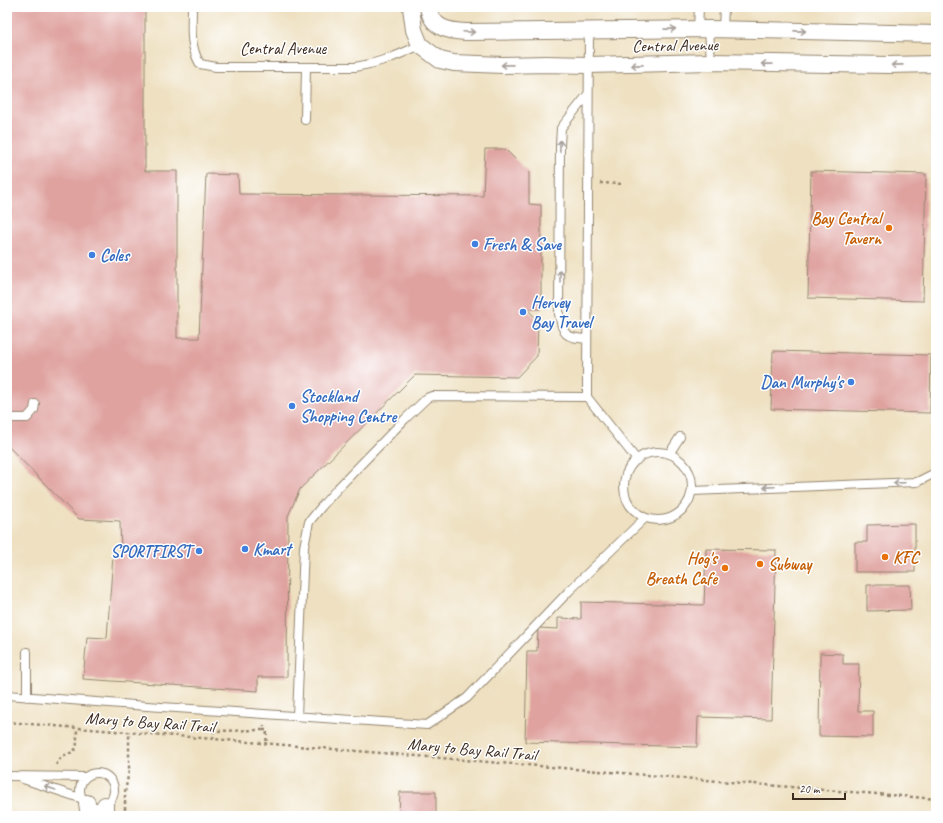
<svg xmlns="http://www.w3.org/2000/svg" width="943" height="823" font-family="Caveat,sans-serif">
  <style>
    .building { fill: #dfa29f }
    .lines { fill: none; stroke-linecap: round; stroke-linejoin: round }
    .service-casing { stroke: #94856f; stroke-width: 10 }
    .minor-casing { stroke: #94856f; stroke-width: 18 }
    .path { stroke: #94856f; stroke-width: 2.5; stroke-dasharray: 3 3; stroke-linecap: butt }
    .service { stroke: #fff; stroke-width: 8 }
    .minor { stroke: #fff; stroke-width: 16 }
    .oneway { stroke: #a79f9a }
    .food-dot { fill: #e8710a; stroke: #fff; stroke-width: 1.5 }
    .shop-dot { fill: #3f7fe0; stroke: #fff; stroke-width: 1.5 }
    .labels { text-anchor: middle; stroke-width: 3; stroke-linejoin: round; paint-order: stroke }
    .street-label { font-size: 17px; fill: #3b2a1e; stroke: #fff }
    .food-label { font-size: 17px; font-weight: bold; fill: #c56008; stroke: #fff; text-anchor: end }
    .shop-label { font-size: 17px; font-weight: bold; fill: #366cbe; stroke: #fff; text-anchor: start }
  </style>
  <rect width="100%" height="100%" fill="#fff"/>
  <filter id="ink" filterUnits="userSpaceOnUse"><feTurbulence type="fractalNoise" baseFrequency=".025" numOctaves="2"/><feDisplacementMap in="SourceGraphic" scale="8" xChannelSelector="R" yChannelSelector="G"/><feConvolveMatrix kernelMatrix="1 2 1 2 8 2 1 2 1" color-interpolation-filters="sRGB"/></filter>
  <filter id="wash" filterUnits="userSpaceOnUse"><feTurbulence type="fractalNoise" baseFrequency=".012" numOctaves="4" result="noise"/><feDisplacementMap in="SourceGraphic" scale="16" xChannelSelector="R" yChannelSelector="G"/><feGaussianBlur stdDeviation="0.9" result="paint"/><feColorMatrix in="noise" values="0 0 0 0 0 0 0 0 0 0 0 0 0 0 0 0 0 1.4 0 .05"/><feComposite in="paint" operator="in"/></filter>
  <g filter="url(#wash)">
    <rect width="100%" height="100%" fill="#eee0c0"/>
    <g id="blocks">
      <!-- building -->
      <path class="building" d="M7 7H145V171H177V338H199L206 174 238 175 239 194 483 196 485 149H505L529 173V204L541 205V309H527L538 320 537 356 517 377 415 375 300 489 288 516 287 677H258V691L83 679 87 637 107 638 113 555H121L120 521 79 519 7 445Z
        M811 171 926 174 923 301 808 298Z
        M773 351 931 355 930 413 771 409Z
        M915 524V572H855V542H867V525Z
        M706 549 776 550 771 719 698 717 697 747 525 742 527 651H537L538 628 558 629V618L581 619V602L704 605Z
        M867 585H910L911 610 867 611Z
        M820 653 843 654V664H859L858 711H873V737L819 736Z
        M400 792H436V816H399Z
        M458 814H501V816H458Z"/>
    </g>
  </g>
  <g filter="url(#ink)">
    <use href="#blocks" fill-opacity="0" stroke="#94856f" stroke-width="1"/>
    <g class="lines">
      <!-- service casing -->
      <g class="service-casing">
        <path id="service" d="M192 7C192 28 189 45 200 64L216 67H355C380 63 397 56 420 45
          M698 29 699 7
          M709 29 711 62
          M723 29 724 7
          M589 30 587 380V397L637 460
          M305 120 306 67
          M587 339C564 337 564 336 559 314L560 145 561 128 588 94
          M7 418H27L34 410 35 404
          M624 486a34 34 0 1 1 68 0a34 34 0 1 1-68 0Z
          M669 454 680 437
          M692 491 917 482 933 474H936
          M7 695 147 706 427 725 467 698 569 591 645 518
          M27 697V652
          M297 716 304 547 309 522 322 506 337 489 405 419 427 398 432 396 587 397
          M80 790a17 17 0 1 1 34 0a17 17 0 1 1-34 0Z
          M7 776 86 777
          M23 779 83 799"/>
      </g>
      <!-- minor casing -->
      <g class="minor-casing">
        <path id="minor" d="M411 7 414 30 420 45 440 60 454 63 503 65 546 64 588 65 711 62 888 65 936 64
          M428 7C432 28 447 31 466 32L709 29 936 34
          M87 803 89 816
          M105 816V805"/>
      </g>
      <!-- path -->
      <path class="path" d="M600 183 624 184
        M7 722 936 799
        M263 730H267L266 745
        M213 739 214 731 263 730 264 725
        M56 765 62 756C81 751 76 746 77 729
        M125 816V792L129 771V733"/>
      <!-- service -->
      <use href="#service" class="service"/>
      <!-- minor -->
      <use href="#minor" class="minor"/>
    </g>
    <!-- one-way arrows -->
    <defs><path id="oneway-shaft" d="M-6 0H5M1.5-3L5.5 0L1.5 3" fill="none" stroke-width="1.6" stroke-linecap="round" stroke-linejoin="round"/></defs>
    <g class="oneway">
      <use href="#oneway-shaft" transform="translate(670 29) rotate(-1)"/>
      <use href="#oneway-shaft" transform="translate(800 31) rotate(1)"/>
      <use href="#oneway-shaft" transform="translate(469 32) rotate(2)"/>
      <use href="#oneway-shaft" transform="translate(767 64) rotate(-179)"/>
      <use href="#oneway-shaft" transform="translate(507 65) rotate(179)"/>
      <use href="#oneway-shaft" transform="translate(637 65) rotate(179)"/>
      <use href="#oneway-shaft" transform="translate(897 65) rotate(179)"/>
      <use href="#oneway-shaft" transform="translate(560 146) rotate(-88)"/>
      <use href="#oneway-shaft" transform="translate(560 276) rotate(-90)"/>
      <use href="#oneway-shaft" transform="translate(899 483) rotate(178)"/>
      <use href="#oneway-shaft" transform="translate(769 487) rotate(178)"/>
      <use href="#oneway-shaft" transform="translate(50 788) rotate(-161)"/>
    </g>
  </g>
  <!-- markers -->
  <g class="food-dot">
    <circle cx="889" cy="228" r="4"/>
    <circle cx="885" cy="557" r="4"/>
    <circle cx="760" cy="564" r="4"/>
    <circle cx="725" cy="568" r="4"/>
  </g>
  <g class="shop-dot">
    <circle cx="475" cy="244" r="4"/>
    <circle cx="92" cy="255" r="4"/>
    <circle cx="523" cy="312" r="4"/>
    <circle cx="851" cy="382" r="4"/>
    <circle cx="292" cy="406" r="4"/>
    <circle cx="245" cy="549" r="4"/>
    <circle cx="199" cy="551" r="4"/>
  </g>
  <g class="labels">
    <!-- street labels -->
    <g class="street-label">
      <text transform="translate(675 45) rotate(-1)" y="6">Central Avenue</text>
      <text x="283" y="54">Central Avenue</text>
      <text transform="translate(150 722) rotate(4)" y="6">Mary to Bay Rail Trail</text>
      <text transform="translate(472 749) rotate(5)" y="6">Mary to Bay Rail Trail</text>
    </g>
    <!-- food labels -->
    <g class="food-label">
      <text x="881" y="224">Bay Central<tspan x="881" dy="20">Tavern</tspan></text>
      <text x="893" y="563" text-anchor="start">KFC</text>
      <text x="717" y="564">Hog's<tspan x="717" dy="20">Breath Cafe</tspan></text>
      <text x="768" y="570" text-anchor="start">Subway</text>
    </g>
    <!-- shop labels -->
    <g class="shop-label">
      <text x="483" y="250">Fresh &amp; Save</text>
      <text x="100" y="261">Coles</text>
      <text x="531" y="308">Hervey<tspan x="531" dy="20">Bay Travel</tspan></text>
      <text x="843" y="388" text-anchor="end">Dan Murphy's</text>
      <text x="300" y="402">Stockland<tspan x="300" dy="20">Shopping Centre</tspan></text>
      <text x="253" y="555">Kmart</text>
      <text x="191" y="557" text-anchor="end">SPORTFIRST</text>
    </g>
  </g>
  <!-- margin -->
  <rect width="943" height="823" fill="none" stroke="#fff" stroke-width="24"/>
  <!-- scale -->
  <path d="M793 793v6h52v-6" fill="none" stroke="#3b2a1e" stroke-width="2"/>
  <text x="799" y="793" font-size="12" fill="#3b2a1e" stroke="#ffffff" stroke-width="3" paint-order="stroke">20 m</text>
</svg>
